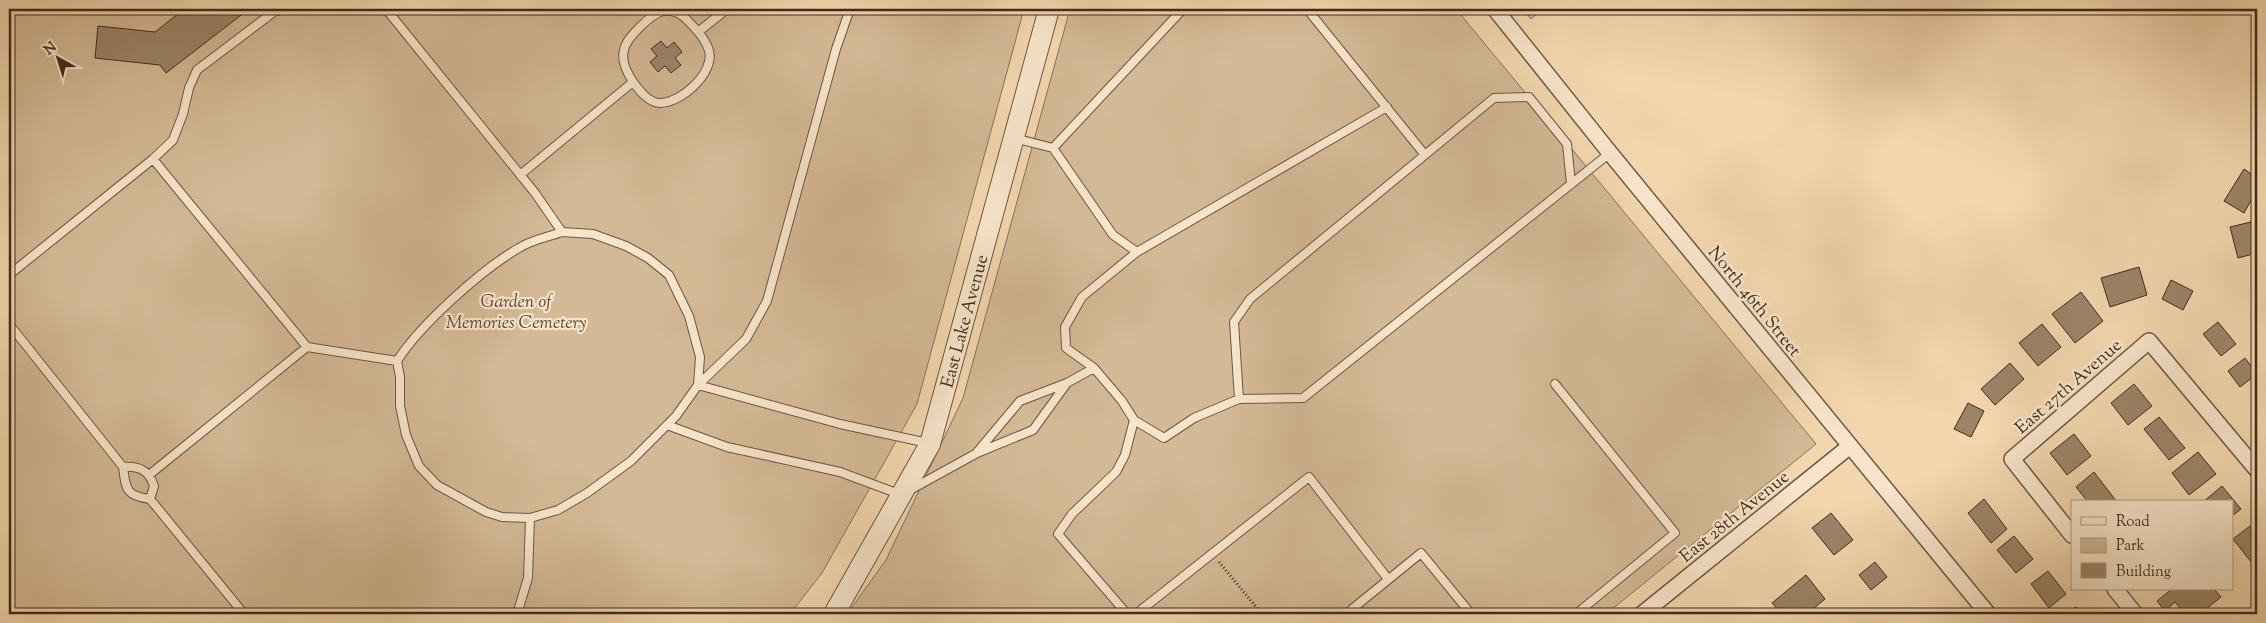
<svg xmlns="http://www.w3.org/2000/svg" width="2266" height="623" font-family="'Sorts Mill Goudy',serif">
  <style>
    .green { fill: #d4b996; stroke: #89725a }
    .building { fill: #9c8469; stroke: #3e2c1f }
    .lines { fill: none; stroke-linecap: round; stroke-linejoin: round }
    .service-casing { stroke: #6b5643; stroke-width: 10 }
    .minor-casing { stroke: #6b5643; stroke-width: 18 }
    .tertiary-casing { stroke: #6b5643; stroke-width: 22 }
    .path { stroke: #3e2c1f; stroke-width: 3; stroke-dasharray: 1 2.5; stroke-linecap: butt }
    .service { stroke: #f7e4ca; stroke-width: 8 }
    .minor { stroke: #f7e4ca; stroke-width: 15 }
    .tertiary { stroke: #f7e4ca; stroke-width: 20 }
    .labels { text-anchor: middle; stroke-width: 4.5; stroke-linejoin: round; paint-order: stroke }
    .park-label { font-size: 18px; font-style: italic; fill: #5c4837; stroke: #f7e4ca }
    .street-label { font-size: 18px; fill: #3e2c1f; stroke: #f7e4ca }
  </style>
  <rect width="100%" height="100%" fill="#f3d6ae"/>
  <filter id="stains"><feTurbulence type="fractalNoise" baseFrequency=".004" numOctaves="4"/><feColorMatrix values="0 0 0 0 .2 0 0 0 0 .09 0 0 0 0 .02 0 0 0 .5 -.17"/></filter>
  <radialGradient id="worn" r=".72"><stop offset=".6" stop-color="#630" stop-opacity="0"/><stop offset="1" stop-color="#630" stop-opacity=".3"/></radialGradient>
  <!-- green -->
  <path class="green" d="M9 9H1024L917 404 822 573 790 614H9Z
    M1070 9H1456L1816 444 1606 614H847L886 560 963 398Z
    M1523 9H1543L1531 19Z"/>
  <!-- building -->
  <path class="building" d="M184 9H249L166 73 160 65 95 58 98 26 155 32Z
    M661 41 667 48 674 42 682 52 675 58 681 65 671 73 665 66 658 72 650 62 657 56 651 49Z
    M2244 169 2257 178V190L2244 213 2224 201Z
    M2251 222 2257 253 2238 258 2230 227Z
    M2139 267 2147 295 2110 307 2101 278Z
    M2257 276V286L2252 282Z
    M2171 280 2193 291 2183 310 2162 299Z
    M2081 292 2103 321 2075 343 2052 314Z
    M2218 322 2236 344 2221 356 2203 334Z
    M2042 324 2061 347 2038 366 2019 343Z
    M2245 358 2257 374 2240 387 2228 371Z
    M2010 363 2024 379 1995 405 1981 389Z
    M2134 384 2152 406 2128 425 2111 403Z
    M1968 403 1984 411 1971 437 1954 429Z
    M2159 417 2185 448 2169 460 2144 429Z
    M2074 434 2091 456 2067 475 2050 453Z
    M2198 452 2216 474 2189 495 2172 473Z
    M2094 472 2117 502H2088L2076 487Z
    M2222 486 2241 509 2232 516V502H2203Z
    M1984 499 2007 529 1991 543 1968 513Z
    M1831 513 1853 540 1834 555 1812 528Z
    M2250 526 2257 535 2256 568 2233 539Z
    M2014 536 2033 559 2016 573 1997 550Z
    M1875 562 1887 577 1871 590 1859 575Z
    M2048 571 2066 594 2049 608 2031 584Z
    M1806 575 1825 599 1807 614H1782L1772 603Z
    M2172 589H2214L2221 597 2200 614H2185L2175 602 2165 611 2157 601Z
    M2076 607 2082 614H2067Z"/>
  <g class="lines">
    <!-- service casing -->
    <g class="service-casing">
      <path id="service" d="M386 9 535 193 562 232
        M850 9 836 49 767 301 746 339 698 385 840 424 928 443
        M1307 9 1425 155
        M698 32 727 9
        M1014 138 1053 148 1183 9
        M1053 148 1113 235 1137 252 1387 107
        M153 159 307 347
        M520 175 633 82C639 90 648 102 659 103 680 104 715 73 709 51 706 39 695 28 687 20 681 13 672 10 663 11 651 14 626 38 624 50 621 62 627 72 633 82
        M562 232 593 234 626 246 648 258 669 275 689 316 700 357 698 385 676 416 631 461 587 493 558 510 530 518 502 517 486 512 437 485 419 466 406 435 400 406V377L397 361C420 325 482 269 519 248 531 240 548 237 562 232Z
        M9 275 153 159 173 140 183 114 189 88 197 70 275 11 287 9
        M9 324 123 467C126 488 125 496 150 499L244 614
        M1094 368 1066 348 1065 327 1082 297 1137 252
        M1555 384 1675 533 1576 614
        M1239 399 1234 322 1250 299 1494 98 1529 97 1567 144 1571 184
        M667 425 727 447 840 472 899 494
        M978 451 1020 401 1067 383
        M123 467C139 466 149 470 154 486L150 499
        M149 475 307 347 397 361
        M910 490 977 453 1033 430 1067 383 1094 368 1122 401 1134 420 1164 438 1194 418 1239 399 1303 398 1610 153
        M517 614 528 578 530 518
        M1127 614 1058 534 1072 514 1116 472 1125 455 1134 420
        M1136 614 1309 477 1388 579
        M1346 614 1421 553 1471 614"/>
    </g>
    <!-- minor casing -->
    <g class="minor-casing">
      <path id="minor" d="M1495 9 1610 153 1988 614
        M2072 535 2012 459 2149 341 2257 470
        M2115 589 2135 614
        M1642 614 1850 446"/>
    </g>
    <!-- tertiary casing -->
    <g class="tertiary-casing">
      <path id="tertiary" d="M834 614 930 444 1049 9"/>
    </g>
    <!-- path -->
    <path class="path" d="M1219 562 1262 614"/>
    <!-- service -->
    <use href="#service" class="service"/>
    <!-- minor -->
    <use href="#minor" class="minor"/>
    <!-- tertiary -->
    <use href="#tertiary" class="tertiary"/>
  </g>
  <g class="labels">
    <!-- park labels -->
    <g class="park-label">
      <text x="516" y="307">Garden of<tspan x="516" dy="21">Memories Cemetery</tspan></text>
    </g>
    <!-- street labels -->
    <g class="street-label">
      <text transform="translate(1755 301) rotate(51)" y="6">North 46th Street</text>
      <text transform="translate(964 321) rotate(-75)" y="6">East Lake Avenue</text>
      <text transform="translate(2068 386) rotate(-41)" y="6">East 27th Avenue</text>
      <text transform="translate(1734 516) rotate(-39)" y="6">East 28th Avenue</text>
    </g>
  </g>
  <!-- margin -->
  <rect width="2266" height="623" fill="none" stroke="#f3d6ae" stroke-width="30"/>
  <rect x="10" y="10" width="2246" height="603" fill="none" stroke="#3e2c1f" stroke-width="2.5"/>
  <rect x="15" y="15" width="2236" height="593" fill="none" stroke="#3e2c1f"/>
  <!-- legend -->
  <rect x="2071" y="500" width="162" height="90" fill="#f7e4ca" stroke="#ad9a86"/>
  <rect x="2081" y="517" width="25" height="8" fill="#f7e4ca" stroke="#ad9a86"/>
  <text x="2116" y="526" font-size="15" fill="#3e2c1f">Road</text>
  <rect x="2081" y="538" width="25" height="15" fill="#d4b996" stroke="#ad9a86"/>
  <text x="2116" y="550" font-size="15" fill="#3e2c1f">Park</text>
  <rect x="2081" y="563" width="25" height="15" fill="#9c8469" stroke="#ad9a86"/>
  <text x="2116" y="576" font-size="15" fill="#3e2c1f">Building</text>
  <!-- north arrow -->
  <g transform="translate(58 58) rotate(321)" stroke="#f7e4ca" stroke-width="4" paint-order="stroke">
  <path d="M0-4L9 19L0 12L-9 19Z" fill="#3e2c1f"/>
  <text y="-8" font-size="14" font-weight="bold" text-anchor="middle" fill="#3e2c1f">N</text>
  </g>
  <rect width="100%" height="100%" filter="url(#stains)"/>
  <rect width="100%" height="100%" fill="url(#worn)"/>
</svg>
